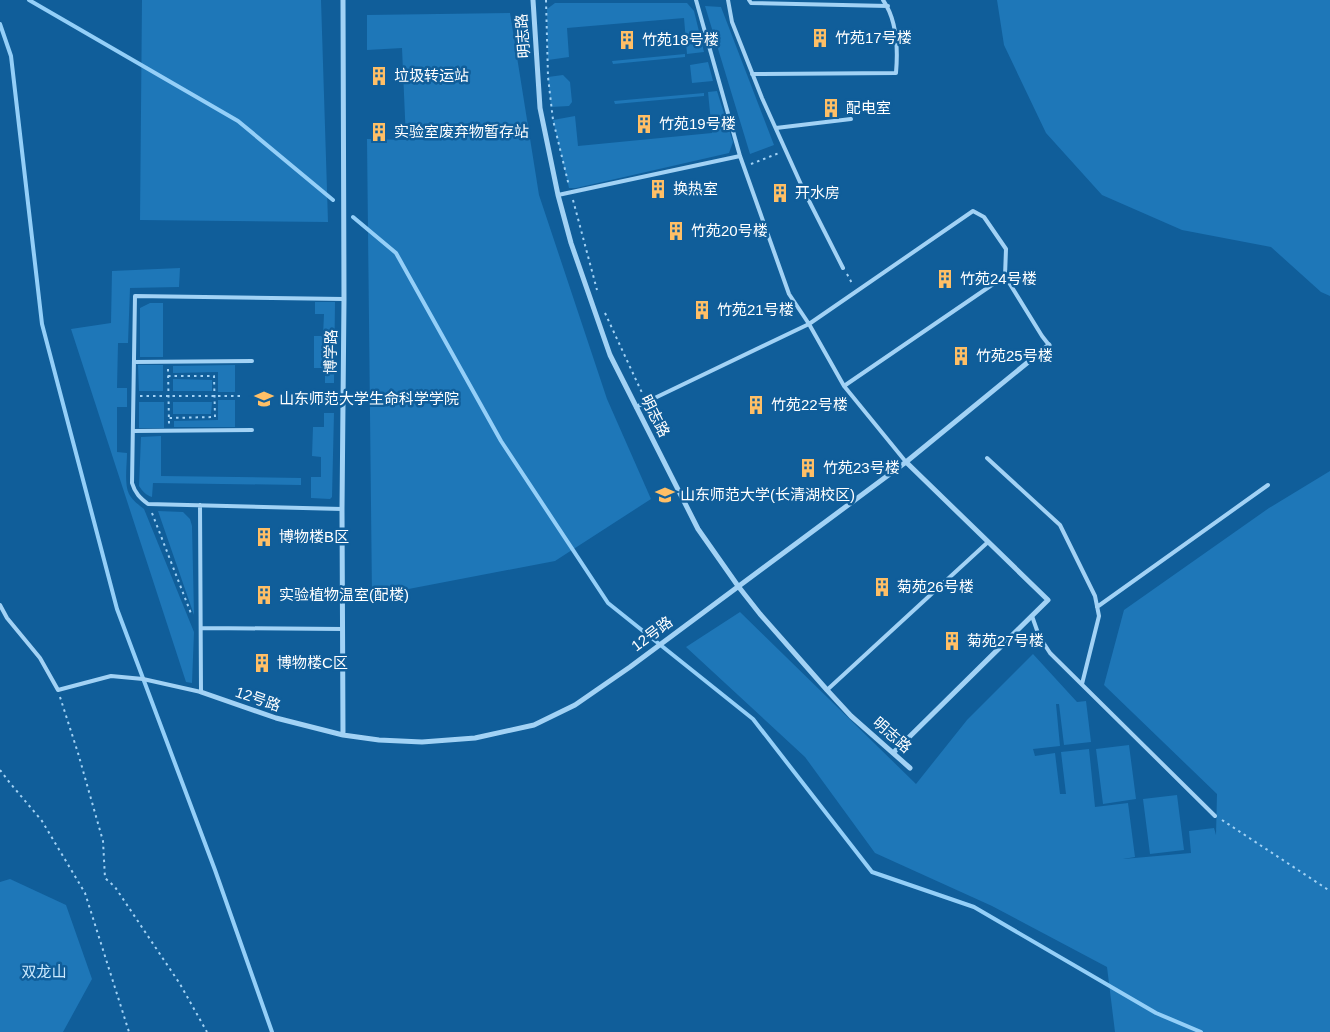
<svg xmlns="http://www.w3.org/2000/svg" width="1330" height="1032" font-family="Arial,'Noto Sans SC',sans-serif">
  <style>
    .green { fill: #1e77b8 }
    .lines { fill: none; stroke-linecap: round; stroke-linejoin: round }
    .stream { stroke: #94cff8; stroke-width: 4 }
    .path { stroke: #a2d2f5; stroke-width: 2; stroke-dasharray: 2.5 4; stroke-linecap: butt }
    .service { stroke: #a2d2f5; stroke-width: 4 }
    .minor { stroke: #a2d2f5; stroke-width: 5 }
    .labels { text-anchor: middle; stroke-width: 5; stroke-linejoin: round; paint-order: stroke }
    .street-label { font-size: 15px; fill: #fff; stroke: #105e9a }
    .poi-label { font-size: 15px; fill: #fff; stroke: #105e9a; text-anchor: start }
    .park-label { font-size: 15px; fill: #cbe9fe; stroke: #105e9a }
  </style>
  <rect width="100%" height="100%" fill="#105e9a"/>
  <!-- green -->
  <path class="green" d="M142 0H321L328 222 140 220Z
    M997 0H1330V296L1321 292 1271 247 1182 230 1102 195 1046 133 1004 45Z
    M555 3H687L694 11 704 52 687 54 684 18 567 28 569 57 548 60 547 9Z
    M705 6 721 7 774 145 750 154Z
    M510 13 539 195 607 399 651 499 555 561 372 596 367 139 406 140 402 48 367 50V15Z
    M685 54V57L613 64 612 61Z
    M708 62 713 81 692 83 690 65Z
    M563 75 570 82 572 102 569 106 551 107 548 77Z
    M717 91 733 142 729 153 576 188H569L553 120 575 116 578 146 712 133 708 92Z
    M704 93V96L615 104 614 101Z
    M180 268 179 287 130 288 128 343H118L117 388H127V407H117V452L127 453C127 464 124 484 129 494 133 501 139 505 144 509L194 632 192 683 186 682 71 329 111 323 112 271Z
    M315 302H335L334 383H325V368H314V336H323L324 314H315Z
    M150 303H163V357H140V308Z
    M138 365H163V391H139Z
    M235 365V392H218V372L173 373V366Z
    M173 379 212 380V391H173Z
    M218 400H235V427H174V421L218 420Z
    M139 402H164V428H139Z
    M173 402H212L211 414H173Z
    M324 413H334L332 497 330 499 311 498V477H321V457L312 456 313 427H324Z
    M161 436V476L301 478V485L153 483 152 497C146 495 143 492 139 486L141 437Z
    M1330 471V1032H1115L1107 967 992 906 875 853 805 757 686 647 740 612 916 784 967 720 1033 654 1077 702 1086 701 1091 742 1064 745 1059 704H1056L1060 746 1033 749 1035 756 1055 753 1060 794H1066L1061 752 1089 749 1095 807 1128 803 1135 857 1123 859 1191 853 1189 831 1214 828 1216 835 1217 794 1104 685 1124 610 1269 508Z
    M158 511 183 512 190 519 192 526 194 615Z
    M1129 745 1136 799 1103 804 1096 749Z
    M1177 795 1184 850 1150 854 1143 799Z
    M10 879 66 905 92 979 63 1032H0V882Z"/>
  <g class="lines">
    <!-- stream -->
    <path class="stream" d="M29 0 238 121 333 200
      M0 24 11 56 42 324 117 609 215 870 272 1032
      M353 217 396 253 501 441 608 603 753 719 872 872 974 907 1156 1013 1201 1032"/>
    <!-- path -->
    <path class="path" d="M546 0 548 77 553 120 569 186
      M751 164 779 153
      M573 200 597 290
      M847 274 853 285
      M605 313 643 395
      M168 369 169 424
      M168 376H214L215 417 169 418
      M140 396H240
      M152 513 192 616
      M60 697 78 753 103 841 105 878 115 887 180 984 207 1032
      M0 770 10 783 42 821 85 893 129 1032
      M1222 820 1330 891"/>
    <!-- service -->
    <path class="service" d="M696 0 740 156 789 294 809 324 844 386 906 462
      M728 0 732 22 762 98 804 191 843 268
      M749 0 751 3 888 6
      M752 74 896 73C898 50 897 20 883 0
      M776 128 851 119
      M558 195 740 156
      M134 362 252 361
      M844 386 1005 276
      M636 407 809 324 973 211 984 217 1006 249 1005 276 1042 336 1049 345
      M133 431 252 430
      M987 458 1060 525 1095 596 1099 616 1082 684
      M342 509 148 504C140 498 135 493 132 483L135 296 344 299
      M0 605 7 618 40 658 58 690 111 676 143 679 201 692 200 505
      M1097 607 1268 485
      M1032 616 1039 636 1050 653 1215 816
      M201 628 343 629
      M827 690 988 542"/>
    <!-- minor -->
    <path class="minor" d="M533 0 540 108 558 195 571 243 610 355 698 529 738 586 760 614 827 690 851 716 910 768
      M201 692 276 718 343 735 379 740 422 742 475 738 534 725 575 705 630 667 906 462 1049 345
      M343 735 342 509 344 299 343 0
      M893 753 1048 600 906 462"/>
  </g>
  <!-- icons -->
  <defs>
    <g id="building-bare" transform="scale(1.5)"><path d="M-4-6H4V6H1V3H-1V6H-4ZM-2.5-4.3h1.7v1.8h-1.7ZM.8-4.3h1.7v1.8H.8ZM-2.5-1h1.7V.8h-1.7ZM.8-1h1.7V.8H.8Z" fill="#ffbf66" stroke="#105e9a" stroke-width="2.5" paint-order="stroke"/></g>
    <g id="university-bare" transform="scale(1.5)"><path d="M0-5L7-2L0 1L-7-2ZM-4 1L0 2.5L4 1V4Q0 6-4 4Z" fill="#ffbf66" stroke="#105e9a" stroke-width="2.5" paint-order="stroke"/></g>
  </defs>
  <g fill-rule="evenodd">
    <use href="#building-bare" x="820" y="38"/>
    <use href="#building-bare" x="627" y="40"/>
    <use href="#building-bare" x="379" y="76"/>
    <use href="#building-bare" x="831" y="108"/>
    <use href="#building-bare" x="644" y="124"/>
    <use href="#building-bare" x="379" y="132"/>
    <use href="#building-bare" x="658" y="189"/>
    <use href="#building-bare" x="780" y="193"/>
    <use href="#building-bare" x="676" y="231"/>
    <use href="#building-bare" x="945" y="279"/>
    <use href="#building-bare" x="702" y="310"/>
    <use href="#building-bare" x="961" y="356"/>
    <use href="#university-bare" x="264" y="399"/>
    <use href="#building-bare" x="756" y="405"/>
    <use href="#building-bare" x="808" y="468"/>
    <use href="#university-bare" x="665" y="495"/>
    <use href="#building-bare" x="264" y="537"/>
    <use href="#building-bare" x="882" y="587"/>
    <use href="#building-bare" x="264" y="595"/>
    <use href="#building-bare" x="952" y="641"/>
    <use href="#building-bare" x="262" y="663"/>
  </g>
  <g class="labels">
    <!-- street labels -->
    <g class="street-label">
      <text transform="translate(523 36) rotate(-94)" y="5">明志路</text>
      <text transform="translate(331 352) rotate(-89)" y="5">博学路</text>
      <text transform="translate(655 416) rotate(63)" y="5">明志路</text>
      <text transform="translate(652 634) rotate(-37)" y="5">12号路</text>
      <text transform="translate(258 699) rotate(19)" y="5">12号路</text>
      <text transform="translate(892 735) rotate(41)" y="5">明志路</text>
    </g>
    <!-- poi labels -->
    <g class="poi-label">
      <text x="835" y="43">竹苑17号楼</text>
      <text x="642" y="45">竹苑18号楼</text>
      <text x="394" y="81">垃圾转运站</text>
      <text x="846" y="113">配电室</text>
      <text x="659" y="129">竹苑19号楼</text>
      <text x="394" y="137">实验室废弃物暂存站</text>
      <text x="673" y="194">换热室</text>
      <text x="795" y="198">开水房</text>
      <text x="691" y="236">竹苑20号楼</text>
      <text x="960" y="284">竹苑24号楼</text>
      <text x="717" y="315">竹苑21号楼</text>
      <text x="976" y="361">竹苑25号楼</text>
      <text x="279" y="404">山东师范大学生命科学学院</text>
      <text x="771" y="410">竹苑22号楼</text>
      <text x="823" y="473">竹苑23号楼</text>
      <text x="680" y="500">山东师范大学(长清湖校区)</text>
      <text x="279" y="542">博物楼B区</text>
      <text x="897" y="592">菊苑26号楼</text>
      <text x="279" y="600">实验植物温室(配楼)</text>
      <text x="967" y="646">菊苑27号楼</text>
      <text x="277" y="668">博物楼C区</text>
    </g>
    <!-- park labels -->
    <g class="park-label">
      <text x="44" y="977">双龙山</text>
    </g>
  </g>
</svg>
